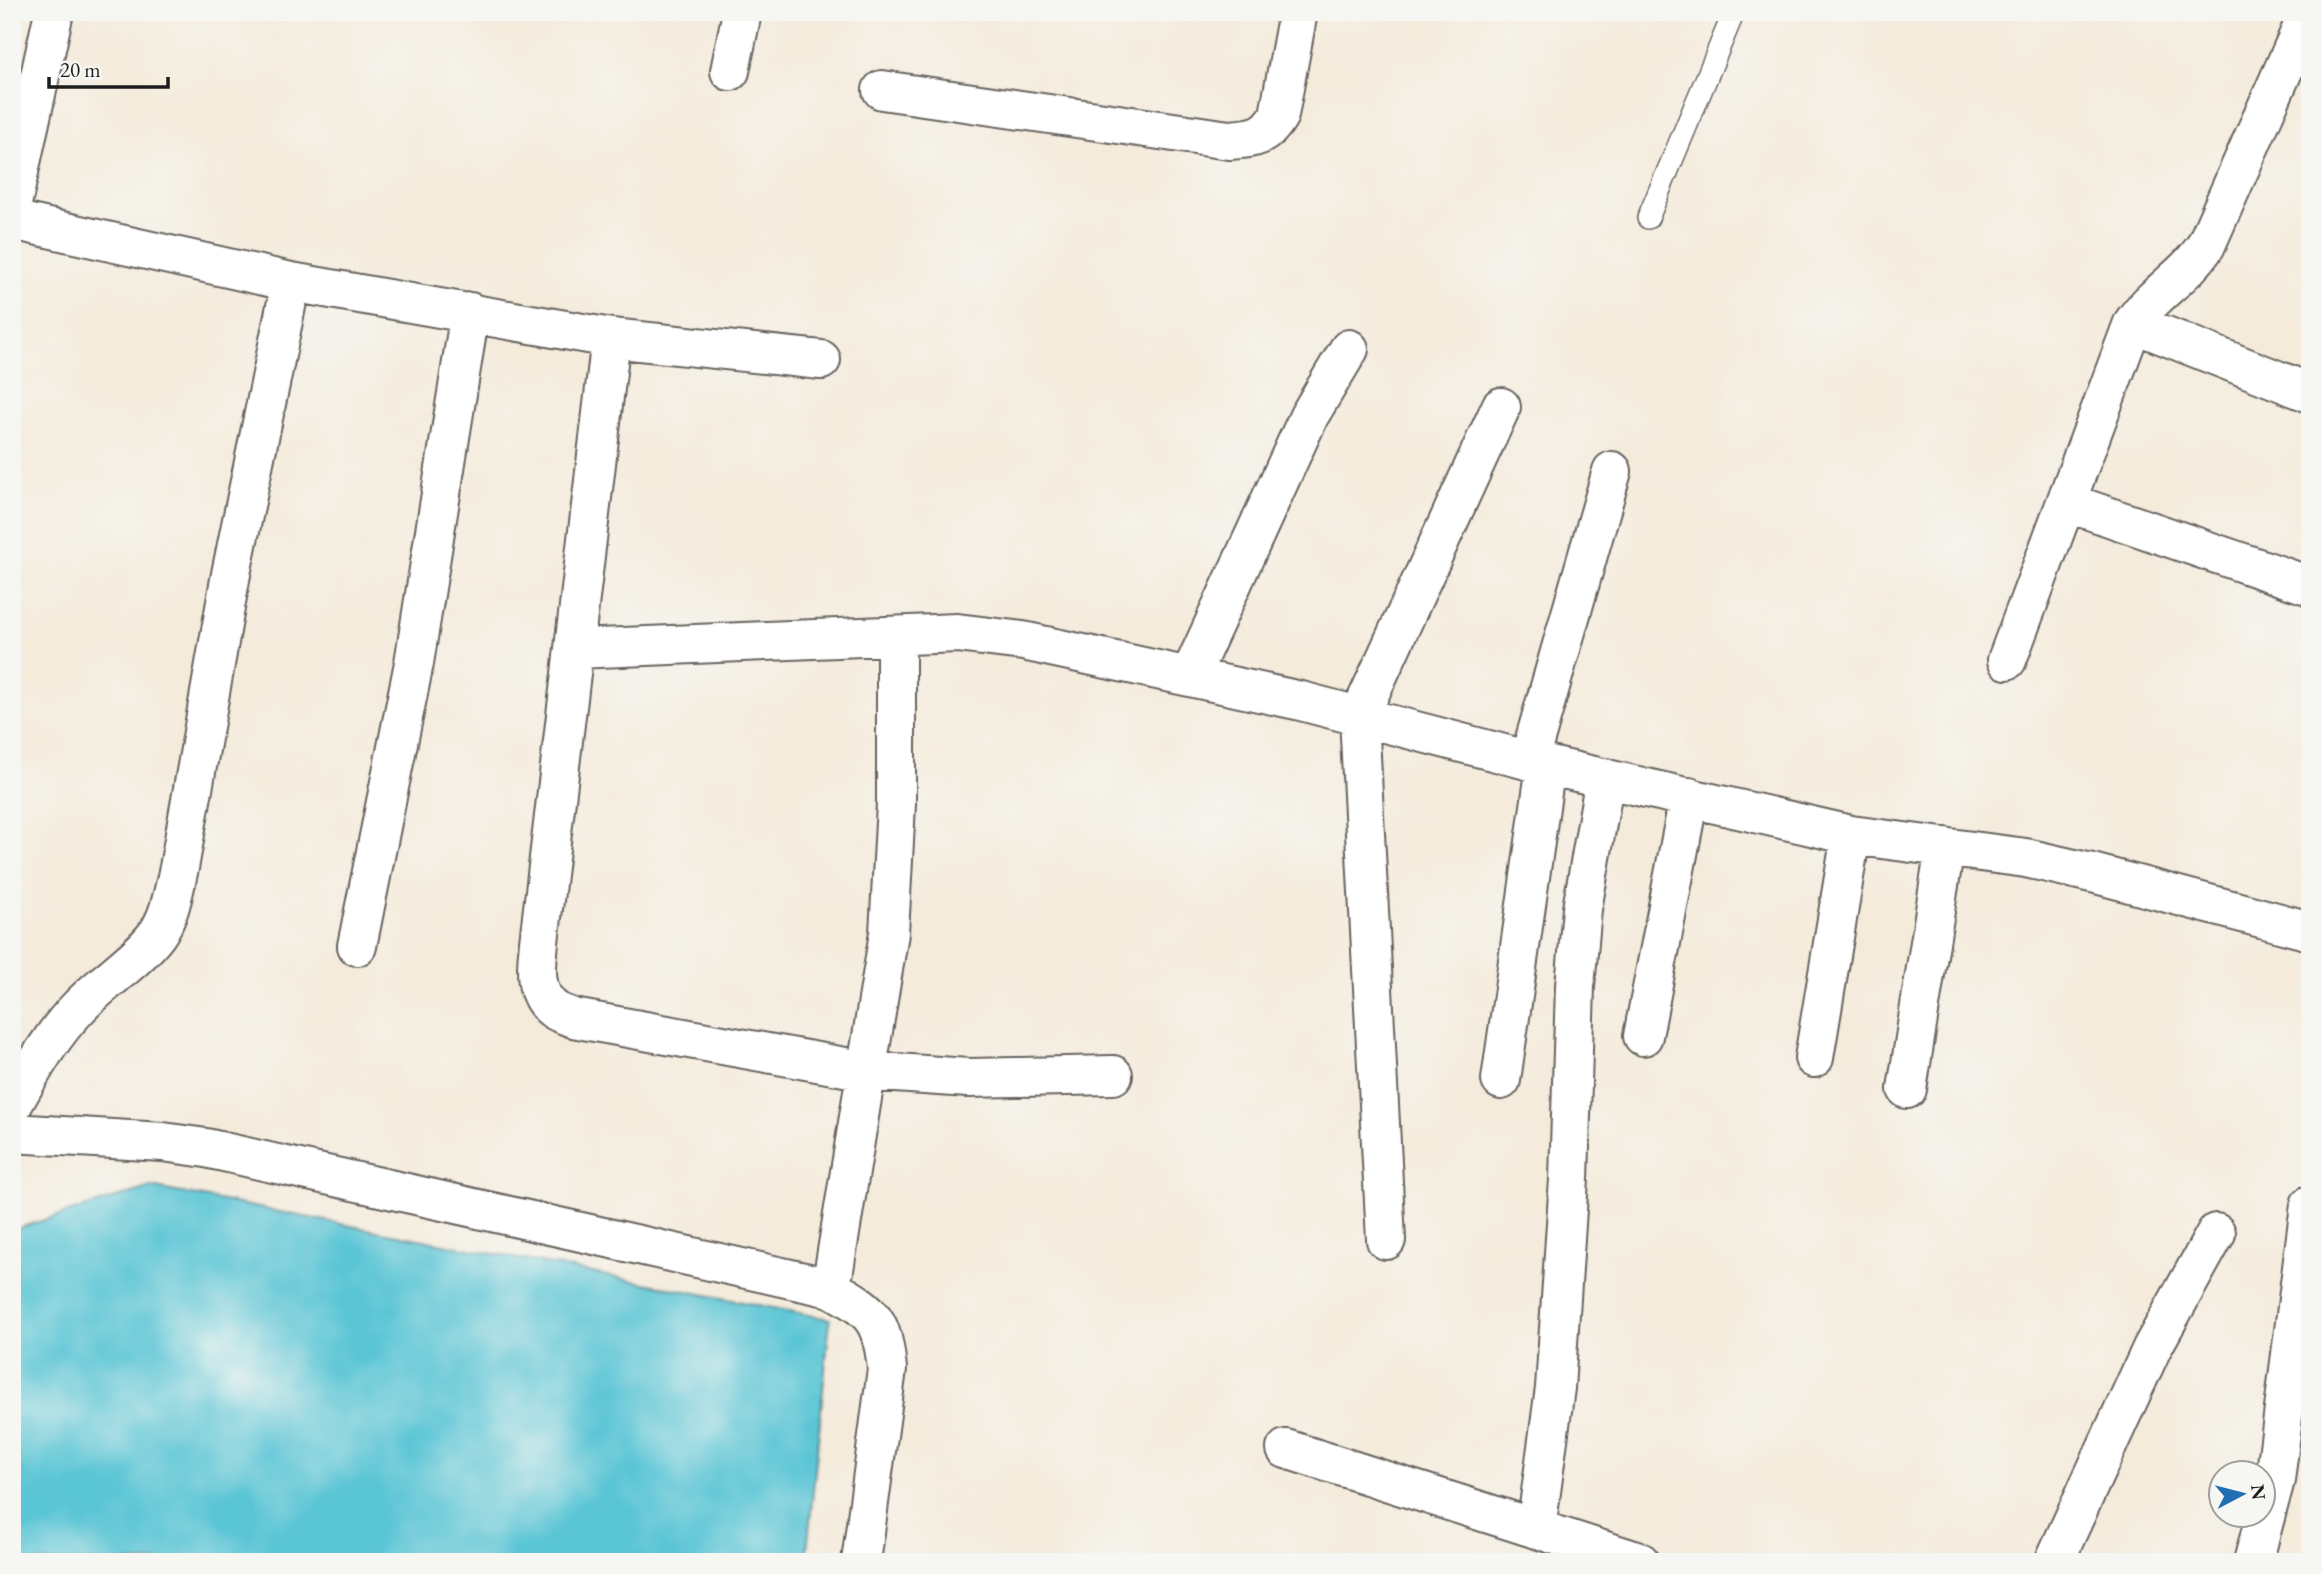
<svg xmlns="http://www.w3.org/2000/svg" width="2322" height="1574" font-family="'EB Garamond',serif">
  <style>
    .water { fill: #5ac5d5; stroke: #3b7078; stroke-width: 2 }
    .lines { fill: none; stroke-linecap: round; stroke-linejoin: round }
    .lane-casing { stroke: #68645f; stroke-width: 24 }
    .street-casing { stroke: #68645f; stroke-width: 42 }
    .secondary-casing { stroke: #68645f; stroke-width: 42 }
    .lane { stroke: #fff; stroke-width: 21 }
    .street { stroke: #fff; stroke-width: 38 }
    .secondary { stroke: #fff; stroke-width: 38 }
  </style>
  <rect width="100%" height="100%" fill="#f6f6f2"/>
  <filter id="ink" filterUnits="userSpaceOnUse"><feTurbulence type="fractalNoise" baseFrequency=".0143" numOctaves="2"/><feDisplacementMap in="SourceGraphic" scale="14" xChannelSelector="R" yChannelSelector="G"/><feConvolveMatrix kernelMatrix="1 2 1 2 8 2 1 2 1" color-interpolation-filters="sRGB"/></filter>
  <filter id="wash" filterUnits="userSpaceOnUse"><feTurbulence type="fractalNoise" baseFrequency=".00686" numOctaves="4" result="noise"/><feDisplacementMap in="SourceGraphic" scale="28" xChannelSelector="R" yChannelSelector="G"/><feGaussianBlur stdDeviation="1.57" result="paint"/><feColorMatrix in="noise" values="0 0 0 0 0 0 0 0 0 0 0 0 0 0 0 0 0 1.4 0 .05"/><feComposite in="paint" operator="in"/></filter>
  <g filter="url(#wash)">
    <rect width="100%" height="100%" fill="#f4ebdb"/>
    <!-- water -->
    <path class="water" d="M151 1187 830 1319 806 1562H12V1230Z"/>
  </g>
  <g filter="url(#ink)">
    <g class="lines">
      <!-- lane casing -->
      <g class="lane-casing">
        <path id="lane" d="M1648 218 1734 12"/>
      </g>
      <!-- street casing -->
      <g class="street-casing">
        <path id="street" d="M730 71 742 12
          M882 90 1229 140C1254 138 1266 138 1279 115L1298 12
          M12 220 291 282 611 338 821 360
          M2133 323 2310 393
          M611 338 539 942C537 963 532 992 552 1008 557 1013 567 1015 573 1018L867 1071 968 1078 1113 1075
          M2066 502 2310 586
          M575 649 957 633 1023 641 1301 701 1546 765 1851 835 2026 858 2096 874 2310 931
          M2007 660 2133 323C2153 293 2187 276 2206 245L2309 12
          M1190 676 1309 416 1349 349
          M1529 760 1612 471
          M357 946 414 663 470 312
          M1643 1036 1689 797
          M1814 1058 1851 835
          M1501 1080 1546 765
          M1907 1089 1945 847
          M12 1106C32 1071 50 1037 78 1008 102 982 137 961 157 934 170 916 174 889 179 868L231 574 291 282
          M12 1133 163 1142 206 1148 831 1288C874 1312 882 1320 887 1369L861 1562
          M1386 1240 1359 717 1501 407
          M831 1288 889 933 896 804V636
          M1286 1449 1640 1562
          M1536 1529 1555 1388 1569 1179 1575 986 1582 909 1605 778
          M2054 1562 2152 1348 2216 1233
          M2253 1562 2275 1480 2310 1205"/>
      </g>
      <!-- secondary casing -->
      <g class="secondary-casing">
        <path id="secondary" d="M12 204 54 12"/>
      </g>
      <!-- lane -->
      <use href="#lane" class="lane"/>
      <!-- street -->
      <use href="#street" class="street"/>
      <!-- secondary -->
      <use href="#secondary" class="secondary"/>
    </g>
  </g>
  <!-- margin -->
  <rect width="2322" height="1574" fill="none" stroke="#f6f6f2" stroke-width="42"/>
  <!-- north arrow -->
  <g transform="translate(2242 1494) rotate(83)"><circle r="33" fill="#f6f6f2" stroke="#9f9f9c" stroke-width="2"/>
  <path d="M0-5L12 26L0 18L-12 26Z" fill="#1f6fb2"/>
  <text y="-10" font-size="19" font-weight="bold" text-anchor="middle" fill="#1c1c1c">N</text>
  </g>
  <!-- scale -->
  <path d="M49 77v10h119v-10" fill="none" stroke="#1c1c1c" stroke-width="3.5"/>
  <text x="60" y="77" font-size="21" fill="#1c1c1c" stroke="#f6f6f2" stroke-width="5" paint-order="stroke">20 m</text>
</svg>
